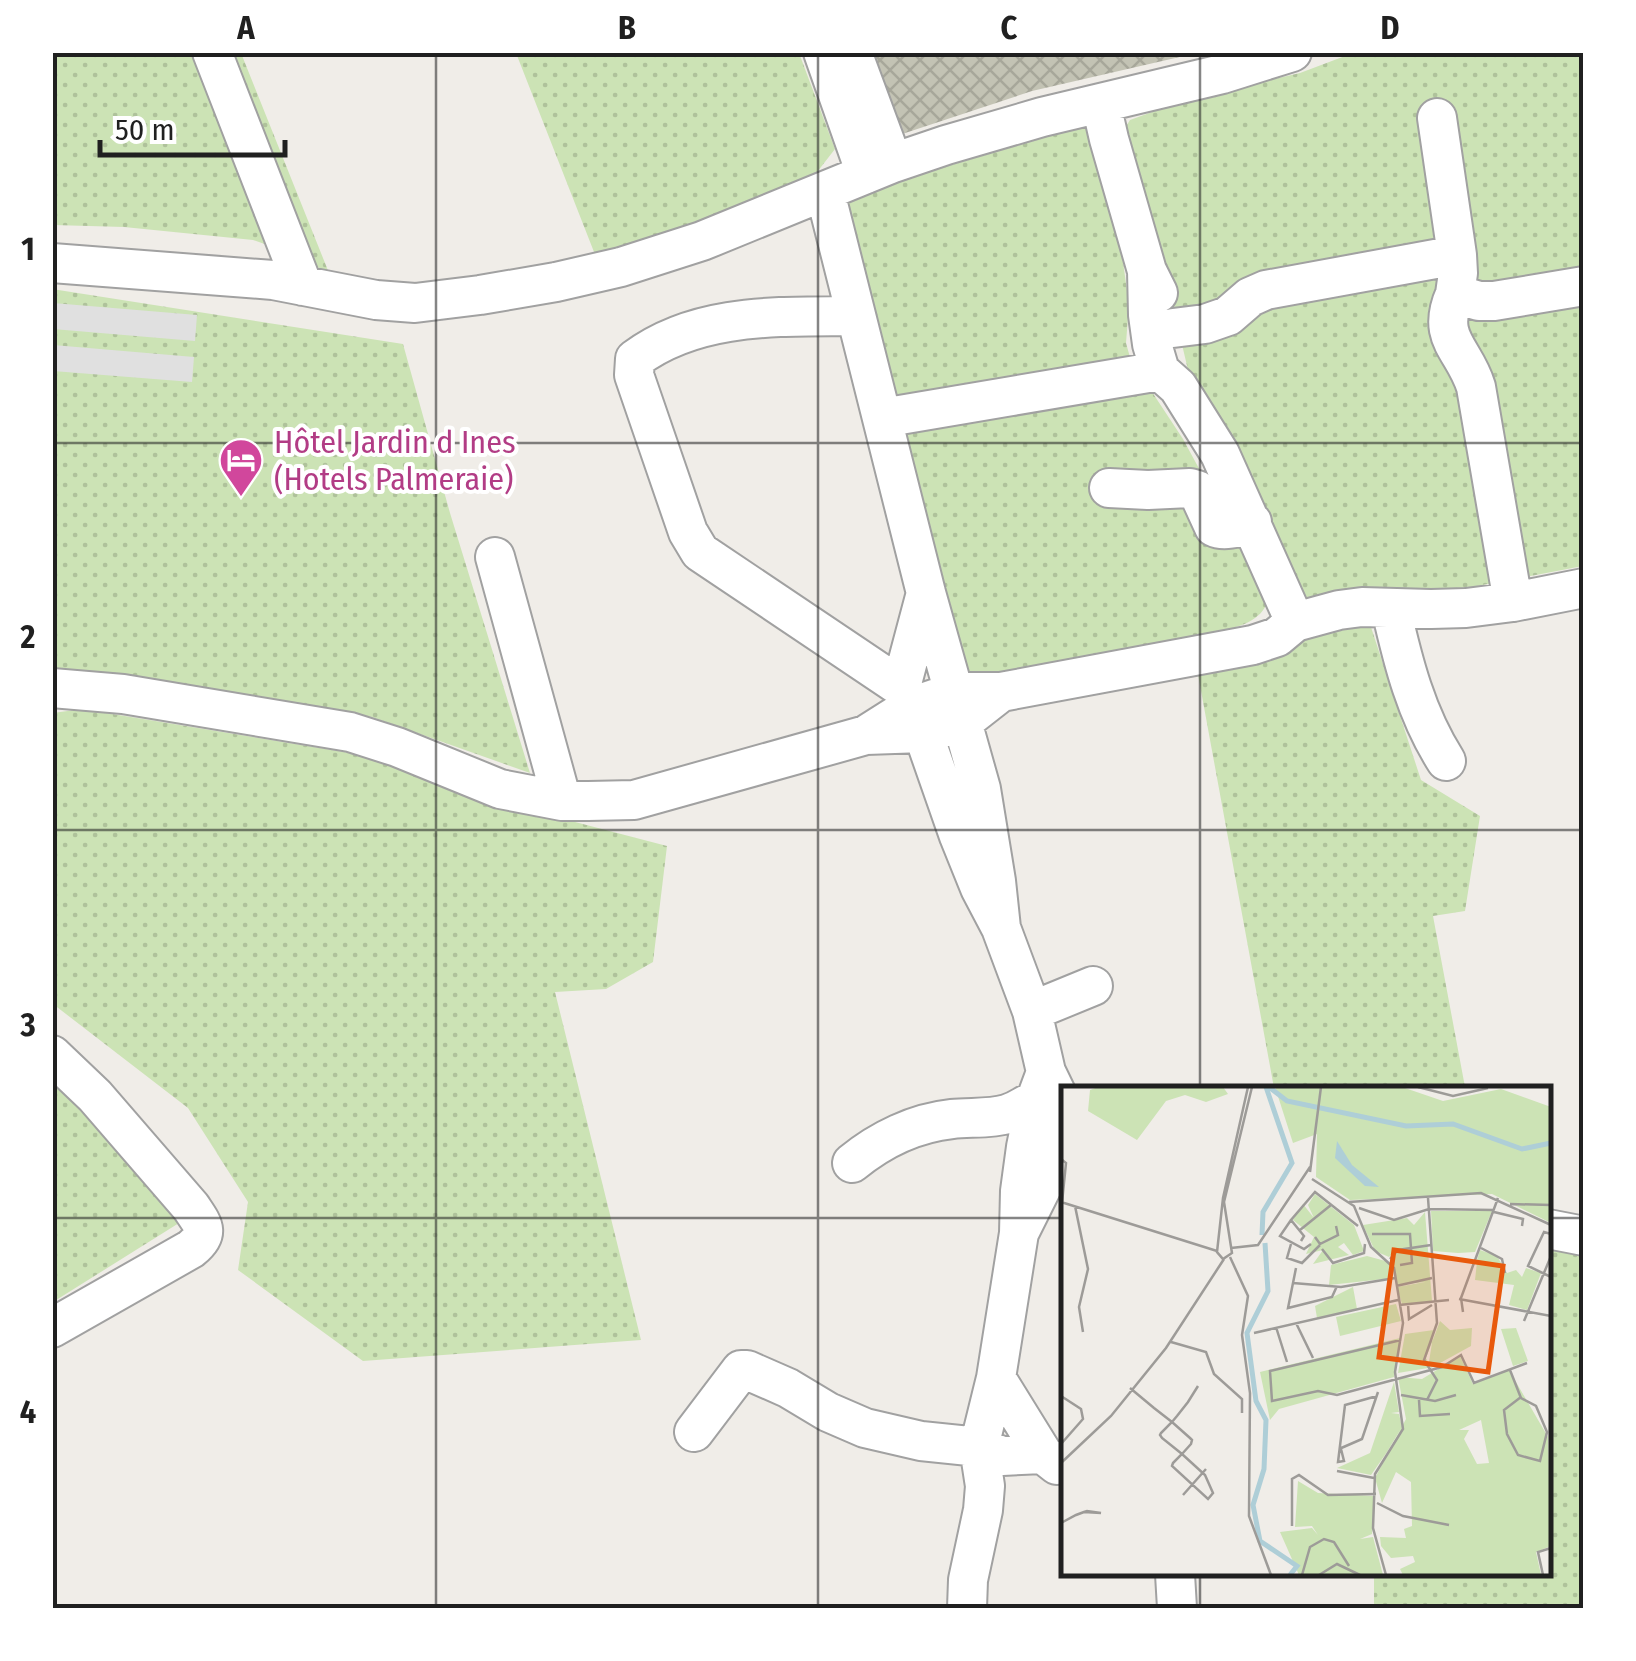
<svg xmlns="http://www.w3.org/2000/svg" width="1636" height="1661" font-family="'Fira Sans Condensed',sans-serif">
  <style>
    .construction { fill: url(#construction-cross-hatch) }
    .grass { fill: url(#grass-dots) }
    .parking { fill: #e0e0e0 }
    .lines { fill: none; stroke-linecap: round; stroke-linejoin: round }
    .minor-casing { stroke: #a1a1a1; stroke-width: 42 }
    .minor { stroke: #fff; stroke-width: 38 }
    .grid { fill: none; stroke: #202020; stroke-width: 2.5; stroke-opacity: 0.55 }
    .labels { text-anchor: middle; stroke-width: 8; stroke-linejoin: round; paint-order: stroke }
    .hotel-label { font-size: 32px; fill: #b23c85; stroke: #fff; text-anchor: start }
    .inset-river { fill: none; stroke: #aeced7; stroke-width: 5 }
    .inset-road { fill: none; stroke: #9d9b98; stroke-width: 2.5 }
    .view { fill: #e8590c; fill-opacity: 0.15; stroke: #e8590c; stroke-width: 5 }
    .inset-edge { fill: none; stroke: #202020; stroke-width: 5 }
    .neatline { fill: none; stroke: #202020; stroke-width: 4 }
    .grid-label { font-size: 32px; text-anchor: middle; font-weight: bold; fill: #202020 }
  </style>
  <defs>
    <pattern id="construction-cross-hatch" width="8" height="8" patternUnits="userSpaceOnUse" patternTransform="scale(2.5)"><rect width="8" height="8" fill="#c3c3b4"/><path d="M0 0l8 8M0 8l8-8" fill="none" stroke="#a7a79a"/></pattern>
    <pattern id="grass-dots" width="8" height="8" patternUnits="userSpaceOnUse" patternTransform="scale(2.5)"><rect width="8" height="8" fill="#cce3b5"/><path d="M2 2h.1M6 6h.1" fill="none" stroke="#afc29b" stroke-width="1.8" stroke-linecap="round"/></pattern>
  </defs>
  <rect width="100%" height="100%" fill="#f0ede8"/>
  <!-- construction -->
  <path class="construction" d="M1183 52 1184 56 1032 91 887 139 856 53Z"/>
  <!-- grass -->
  <path class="grass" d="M53 53H241L329 273 290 253 253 240 124 227 53 225Z
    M516 53H799L835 149 814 176 685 235 596 257Z
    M1353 53H1583V566L1430 595 1300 606 1192 387 1180 336 1120 136 1130 120 1185 100 1300 73Z
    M1087 125 1123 262 1129 305 1126 343 1133 368 1154 395 1183 439 1261 583 1267 603C1259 624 1232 628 1211 634L971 688 844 225 847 202 863 191Z
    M52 289 403 344 450 513 530 773 372 717 92 671 53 674Z
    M1369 621 1421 780 1480 816 1465 911 1433 916 1465 1087 1274 1088 1197 669 1333 628Z
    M82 709 381 758 483 798 667 846 653 962 606 989 555 992 641 1340 363 1361 238 1270 248 1202 188 1108 53 1004V713Z
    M52 1053 187 1218 53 1302 52 1301Z
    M1549 1239 1583 1248V1608H1374V1574H1548Z"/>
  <!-- parking -->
  <path class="parking" d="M53 303 197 315 195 341 53 329Z
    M53 345 194 357 192 382 53 371Z"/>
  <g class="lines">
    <!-- minor casing -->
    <g class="minor-casing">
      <path id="minor" d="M212 52 303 286
        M823 52 866 174
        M852 52 893 163
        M1101 104 1109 139 1147 271 1158 293
        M1437 118 1457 255 1458 273 1455 294 1479 301H1494L1584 286
        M825 192 926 593 981 789 996 881 1001 928
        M52 263 273 280 376 300 415 303 480 295 556 282 621 267 702 241 893 163 946 145 1042 117 1222 74 1292 52
        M1147 271 1148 315 1152 344 1160 371 1178 387 1220 454 1295 622
        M1455 294C1435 339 1464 348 1476 387L1513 602
        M855 316C780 317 698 312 635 359L634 375 688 532 700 552 901 687
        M1173 328 1205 324 1228 316 1250 297 1266 290 1457 255
        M882 418 1160 371
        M1109 488 1148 490 1190 488 1197 490 1214 527C1226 533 1240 526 1252 522
        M495 557 562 801
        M926 593 901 687 923 733 959 836 980 888 1001 928 1032 1011 1046 1072 1061 1103 1058 1141 1054 1155 1044 1183 1019 1233
        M1391 609C1403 662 1416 714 1446 761
        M52 688 123 694 350 732 397 747 500 789 562 801H588L634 800 866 735 923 733 964 721 1001 692
        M869 733 910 707 955 692H1001L1253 645 1277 637 1295 622 1339 610 1362 607 1431 609 1466 608 1513 602 1584 588
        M1032 1011 1093 986
        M52 1055 95 1096 191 1207C203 1225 211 1233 191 1249L52 1328
        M852 1163C880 1140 915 1123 952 1119 969 1117 991 1119 1007 1114 1029 1107 1025 1098 1051 1102
        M1548 1229 1584 1236
        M996 1378 1043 1454 1057 1465
        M694 1432 741 1370H747L788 1388 828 1412 865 1428 921 1441 979 1447 1002 1456 1043 1454
        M1175 1574 1177 1608
        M967 1608 968 1580 983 1510 985 1486 979 1447 996 1378 1019 1233 1020 1191 1026 1147 1036 1099 1046 1072"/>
    </g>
    <!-- minor -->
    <use href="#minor" class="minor"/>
  </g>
  <!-- grid -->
  <path class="grid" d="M436 52V1608M818 52V1608M1200 52V1088M52 443H1584M52 830H1584M52 1218H1064M1548 1218H1584M1200 1574V1608"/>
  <!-- icons -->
  <defs>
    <g id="hotel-pin" transform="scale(2.25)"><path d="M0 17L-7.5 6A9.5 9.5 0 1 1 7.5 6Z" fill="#d1479c" stroke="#fff"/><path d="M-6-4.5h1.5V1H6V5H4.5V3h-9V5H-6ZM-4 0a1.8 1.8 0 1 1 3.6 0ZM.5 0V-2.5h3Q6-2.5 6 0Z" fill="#fff"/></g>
  </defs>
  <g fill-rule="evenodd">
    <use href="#hotel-pin" x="241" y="460"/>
  </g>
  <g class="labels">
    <!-- hotel labels -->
    <g class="hotel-label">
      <text x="274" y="453">Hôtel Jardin d Ines<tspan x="274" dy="37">(Hotels Palmeraie)</tspan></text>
    </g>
  </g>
  <!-- overview -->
  <g transform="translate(1061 1086)">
    <rect width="490" height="490" fill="#f0ede8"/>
    <path d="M37 1H162L167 8 145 16 124 9 105 15 76 54 27 25 29 4ZM214 1H341L382 15 440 3 490 21V137L431 108 289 114 255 91 256 48 232 57ZM254 108 293 139 303 165 292 169 283 157 277 161 288 169 252 178 262 164 245 168 253 151 232 134 242 118 253 132 247 119ZM370 125H431L414 166 397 167 372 165ZM364 126 371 215 341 218 336 201 364 196 337 199 329 173 336 163 328 171 314 165 302 139 346 132 353 139ZM419 164 436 170 446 187 455 184 461 191 465 182 480 187 466 224 448 219 453 199 414 194 416 176 425 179 416 174ZM306 170 328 176 332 192 268 199 270 179ZM292 201 296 223 256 232 254 220ZM335 218 340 235 279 250 275 231ZM379 235 389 244 411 242 410 260 370 282 365 272ZM455 242 467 275 452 280 440 243ZM373 244 367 282 337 287 344 248ZM339 252 333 291 218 323 209 334 199 286ZM399 270 412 298 448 284 487 351 490 460 475 466 480 489H342L339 483 354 476 352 470 330 472 320 460 319 451 345 452 343 443 351 440 350 396 335 386 321 417 314 392 345 333 337 291 361 293ZM420 334 428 377 416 378 403 353 408 344H398ZM333 296 338 326 330 327 338 328 341 341 326 366 310 389 276 382 309 367ZM237 395 257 407 313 410 311 448 299 453 312 451 322 489H238L219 446 251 442 257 449 251 440 234 441Z" fill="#cce3b5" fill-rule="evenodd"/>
    <path d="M276 55 291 79 318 101 304 100 274 72Z" fill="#aeced7"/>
    <path class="inset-river" d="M208 1 226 15 345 40 392 38 461 63 490 57M201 149 202 126 231 77 205 1M204 157 207 205 186 247 195 315 205 334 203 383 192 419 199 455 236 480 229 489"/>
    <path class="inset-road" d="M187 1 162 112 156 166 162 173 171 167 163 116 191 1M357 1 392 10 427 2M0 73 5 77 1 117M249 86 260 1M251 93 293 120 310 161 333 182 342 237 334 286 342 343 314 388 312 442 325 489M0 116 156 165M288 116 420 107 490 139M449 118 490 119M14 120 27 183 18 221 22 246M298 122 333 134 368 123 433 124M433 126 462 133 461 140M230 134 219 150 243 163 250 158M239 144 270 119M311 148H349L351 177 339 179M490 148 483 146 467 180 490 191M254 151 259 158 277 149 275 140M240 155 243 150 230 134 254 106 297 140M230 158 226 172 241 177 259 159M170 162 197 159 249 81M420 162 441 173 444 187M261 163 272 177 303 167 304 158M169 171 187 210 181 249 189 307 188 430 210 489M329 173 337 164 370 159M235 182 227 222 271 211 276 200M232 197 280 201 334 192M335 200 371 192M398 213 490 230M347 218 348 233 371 219M338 219 388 214M402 226 400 212 437 112M463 235 490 170M235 237 252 272M215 241 226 276M193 247 337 214M340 254 209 285 211 315 257 305 276 309 381 281 400 269 413 297 466 277M110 256 145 266 153 288 181 313V327M449 284 460 312 475 320 486 346 479 375 457 369 446 348 443 324 460 311M69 302 93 322 111 336 129 352 131 354 130 358 121 368 112 377 111 380 147 413 152 407 144 389 121 368 101 352 99 349 100 347 111 336 116 330 127 316 137 300M340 309 374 315 395 309M0 310 20 323 22 333 0 358M358 314 359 330 389 328M366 314 376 294 363 274 376 237 367 112M278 363 301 353 317 306M280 363 283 375 277 376 284 319 316 310M0 377 50 330 105 262 163 173M276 385 313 392M122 409 145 383M316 417 342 430 388 439M0 437 15 429 23 426 26 425 40 427 23 426M231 440V393L238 389 267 409 315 408M241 489 249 461 263 453 273 456 288 480M258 489 276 478 299 489M482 489 477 466 490 462"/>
    <path class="view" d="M333 164 442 180 427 286 318 271Z"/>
    <rect width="490" height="490" class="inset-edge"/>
  </g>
  <!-- border -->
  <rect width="1636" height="1661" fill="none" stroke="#ffffff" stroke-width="110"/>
  <!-- scale -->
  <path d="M100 140v15h185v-15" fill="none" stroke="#202020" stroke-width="5"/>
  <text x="115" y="140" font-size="30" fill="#202020" stroke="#ffffff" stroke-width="8" paint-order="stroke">50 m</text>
  <rect x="55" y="55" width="1526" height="1551" class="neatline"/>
  <g class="grid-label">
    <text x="246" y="39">A</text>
    <text x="627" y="39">B</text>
    <text x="1009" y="39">C</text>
    <text x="1390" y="39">D</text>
    <text x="28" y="260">1</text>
    <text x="28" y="648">2</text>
    <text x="28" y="1036">3</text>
    <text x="28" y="1423">4</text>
  </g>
</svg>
